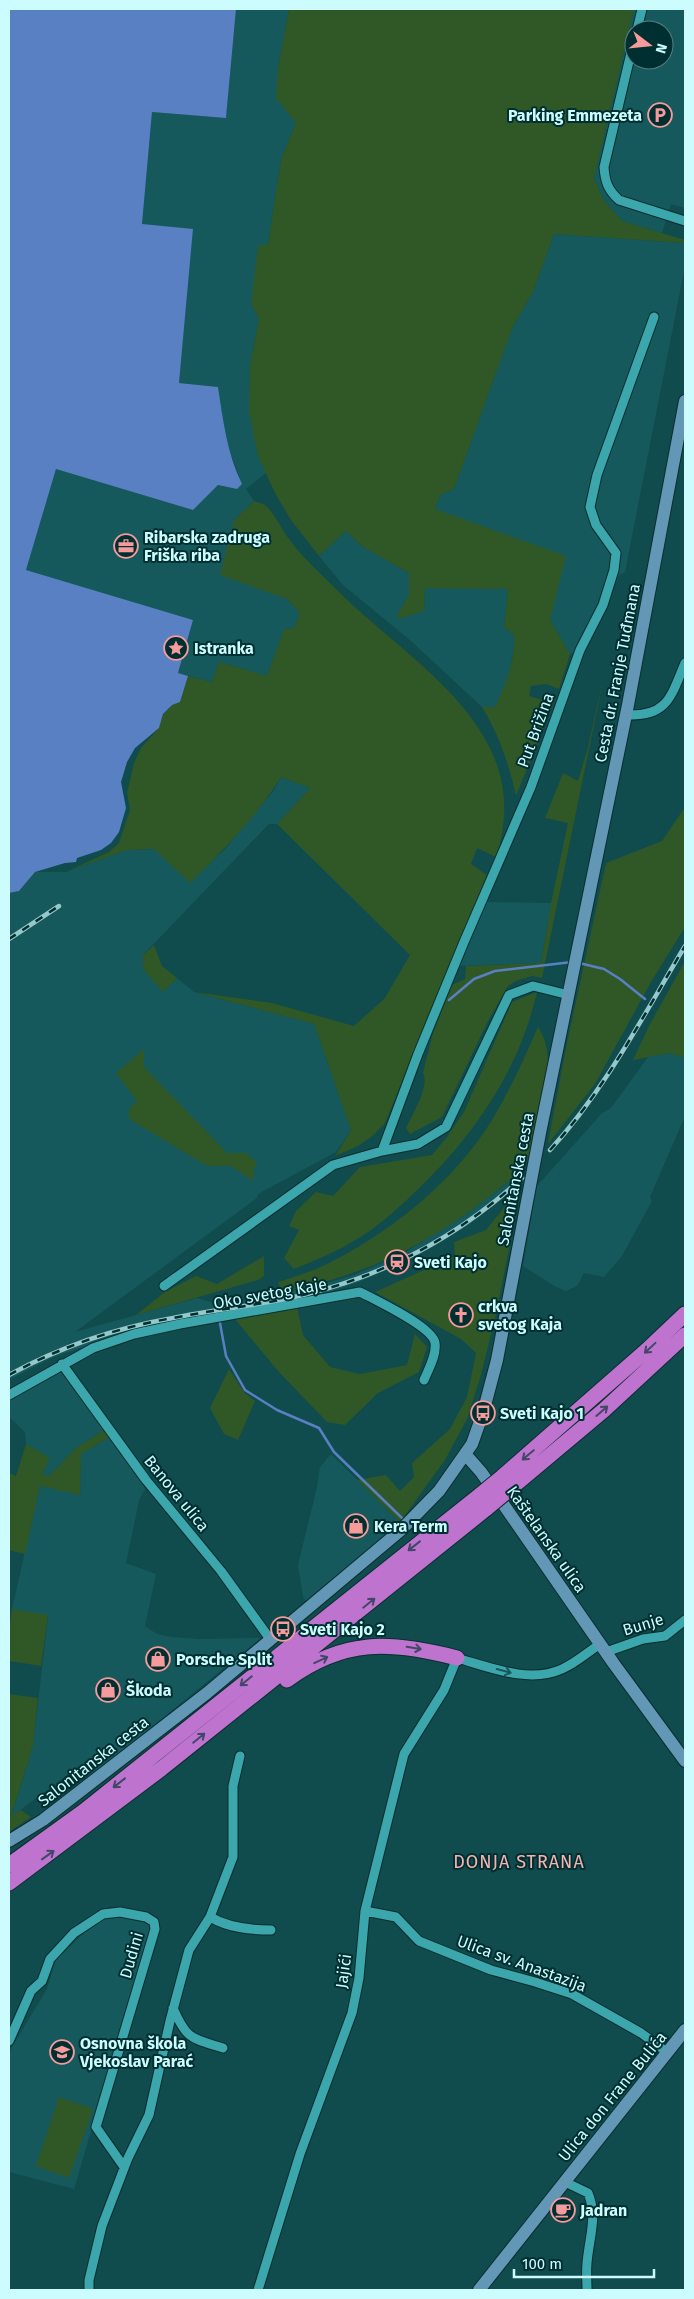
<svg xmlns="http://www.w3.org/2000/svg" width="694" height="2299" font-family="'Fira Sans',sans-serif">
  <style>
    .built { fill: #16595d; fill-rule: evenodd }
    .green { fill: #305827 }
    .water { fill: #5880c3 }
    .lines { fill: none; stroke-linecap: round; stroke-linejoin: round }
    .stream { stroke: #5880c3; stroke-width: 2.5 }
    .street-casing { stroke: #0c2e2f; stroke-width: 11 }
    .secondary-casing { stroke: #0c2e2f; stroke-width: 14 }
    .highway-casing { stroke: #0c2e2f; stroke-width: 17 }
    .street { stroke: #3ba6ab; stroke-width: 9 }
    .secondary { stroke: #6297b6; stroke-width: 12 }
    .highway { stroke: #be74cf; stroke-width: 15 }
    .rail-casing { stroke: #95c8ca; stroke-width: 4.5 }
    .rail { stroke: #002f31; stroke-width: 2.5; stroke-dasharray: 8; stroke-linecap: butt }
    .highway-bridge-casing { stroke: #0c2e2f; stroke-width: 17; stroke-linecap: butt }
    .highway-bridge { stroke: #be74cf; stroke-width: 15 }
    .oneway { stroke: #424768 }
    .oneway2 { stroke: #15595c }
    .labels { text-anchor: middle; stroke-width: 4; stroke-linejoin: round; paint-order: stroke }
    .poi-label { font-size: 16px; font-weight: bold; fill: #cdfcfe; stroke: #002f31; text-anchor: start }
    .street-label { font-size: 16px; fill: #cdfcfe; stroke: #002f31 }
    .neighbourhood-label { font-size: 18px; letter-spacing: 1px; fill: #f6b2b1; stroke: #002f31 }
  </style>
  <rect width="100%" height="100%" fill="#104b4d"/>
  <!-- built -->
  <path class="built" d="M236 9H289L278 67 296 123 281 159 268 244 251 303 259 319 250 364 258 456 266 473 246 489 254 501 234 520 265 590 287 599 300 613 294 628 284 629 267 676 219 662 212 682 178 673 193 620 26 570 56 469 193 510 218 485 237 489 242 484 231 454 224 429 218 387 179 383 193 230 142 225 152 112 226 118Z
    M634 9H685V208L671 204 662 233 622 221 603 199 594 178ZM634 30H664V60H634Z
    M554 234 685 243V266L625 572 619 575 606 608 587 648 570 654 550 620 553 604 435 509 440 495 454 489 513 326 533 292Z
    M346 531 363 547 409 573V595L397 615 400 618 424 611 425 587 508 589 504 627 514 635V648L509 677 495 708 482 707 411 641 343 585 319 556Z
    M281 777 310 788 277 824H269L143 955 163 992 177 978 194 992 314 1024 351 1130 336 1152 258 1194 257 1198 75 1332 197 1298 221 1305 320 1285 354 1275 404 1253 465 1215 503 1186 518 1171 526 1180 470 1224 436 1245 401 1264 356 1283 320 1295 125 1333 53 1357 9 1380V893L19 891 35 872H66L127 850 155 849 190 882 225 849 274 790Z
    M485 902 551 903 541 963 458 966Z
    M670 1053 685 1058V1116L650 1197 652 1201 622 1256 604 1277 584 1273 577 1286 566 1291 556 1287 523 1266 537 1186 602 1113 611 1108 648 1057Z
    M61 1369 106 1429 76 1448 49 1476 42 1475 49 1458 26 1444 25 1432 9 1417V1400Z
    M111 1436 145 1488 139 1501 126 1563 156 1574 145 1626 157 1634 172 1637 200 1639 261 1638 90 1777 71 1772 11 1817 33 1746 48 1616 12 1609 40 1486 80 1494 81 1454Z
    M331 1454 400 1522 350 1569 307 1602 303 1597 298 1565 317 1487 320 1467Z
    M127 1916 149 1923 150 1931 74 2189 9 2172V2057L12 2047 47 1989 56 1959 83 1934 106 1917Z"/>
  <!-- green -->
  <path class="green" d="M289 9H634L594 178 603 199 622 221 685 240V243L554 234 533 292 513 326 454 489 440 495 435 509 566 556 550 620 570 654 559 689 546 684 531 686 529 696 543 700 556 697 516 796C509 764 499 735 482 707H495C506 683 515 662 514 635L504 627 508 589 425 588 424 611 399 619 397 615 409 595V573L363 547 346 531 319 556 291 520 276 495 258 456 249 412 250 364 259 319 251 303 258 246 268 244 281 159 296 123 276 98 278 67Z
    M254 501C257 502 262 503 265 505 273 511 282 530 289 539 302 557 320 573 336 589 410 664 538 729 496 857L477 848 471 864 487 875 385 1123C367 1143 359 1146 335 1156L351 1130 314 1024 194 992 272 1003 354 1026 385 998 410 955 277 824 310 788 281 777C257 816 223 851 190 883L154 849 127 850 66 872 109 852 119 843 130 810 127 793 134 763 141 748 159 728 163 715 172 705 180 702 188 676 212 682 219 662 267 676 284 629 294 628 300 613 287 599 220 575 234 520Z
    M605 671 542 978 532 976 516 981 508 986 488 1021 442 1117 410 1134 406 1128C412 1116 430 1086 423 1073L433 1033 452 985 465 979 466 966 541 963 551 903 568 823 545 818 563 773 578 781 587 751Z
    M685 807V927L651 982 595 1084 548 1144 566 1048 606 863 662 841Z
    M154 945 162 966 177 978 163 992 143 969V955Z
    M685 961V1058L670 1053 633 1060 650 1024Z
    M537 992C519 1072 471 1140 412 1195 394 1212 374 1230 352 1242 334 1253 313 1261 294 1269L284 1258 299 1230 289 1226 296 1211 316 1192 333 1196 360 1167 432 1155 447 1137 464 1112 512 1002Z
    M538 1027C553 1050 548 1075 542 1100 539 1115 536 1143 529 1156 518 1175 498 1190 481 1203 419 1250 358 1277 282 1292L278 1282C294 1277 310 1272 325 1265 391 1232 453 1183 492 1120 510 1090 524 1059 538 1027Z
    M144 1049V1067L227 1153H246L257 1163 253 1171 255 1174 252 1180 231 1166H209L202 1163 129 1119V1109L137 1101 116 1073Z
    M507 1204 515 1219 496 1314 481 1375 467 1419 445 1460 400 1522 357 1480 386 1475 400 1491 414 1477 412 1463 450 1429 467 1397 476 1353 461 1339 375 1292 455 1256 454 1242 486 1230Z
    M264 1256V1276L258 1280 136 1315 165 1292 196 1276 217 1284Z
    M297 1307 303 1335 330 1367 360 1374 407 1365 415 1334 427 1347 419 1372 378 1393 345 1425 327 1422 278 1371 235 1319Z
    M229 1369 244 1392 255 1401 238 1440 224 1434 210 1408Z
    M106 1429 111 1436 81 1454 80 1495 40 1486 25 1554 9 1550V1473L16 1476 26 1444 50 1458 42 1474 49 1476 76 1448Z
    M12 1609 48 1615 41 1666 9 1661V1632Z
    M9 1694 38 1698 33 1746 11 1816 21 1810 31 1817 9 1832Z
    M59 2097 93 2109 69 2178 36 2166Z"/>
  <!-- water -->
  <path class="water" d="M9 9H236L226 118 152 112 142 224 193 229 179 383 218 387C223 420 227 453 242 484L237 489 218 485 193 510 56 469 26 570 193 620 178 673 188 676 180 702 172 705 163 714 159 728 135 748 127 762 121 782 126 808 119 832 111 843 101 850 77 858 76 862 65 863 35 872 19 891 9 893Z"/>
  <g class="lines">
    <!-- stream -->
    <path class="stream" d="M579 963 604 969 620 979 645 999
      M449 1000 474 979 495 971 572 962
      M220 1323 226 1356 245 1390 277 1410 319 1428 334 1452 402 1518"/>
    <!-- street casing -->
    <g class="street-casing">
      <path id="street" d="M637 30 642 9
        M634 40 604 167C605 182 608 190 619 200L685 221
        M626 715C668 717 671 696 685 663
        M382 1151 418 1054 464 942 531 787 580 650 603 605 614 570 616 553 596 525 590 507 597 475 654 317
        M164 1286 333 1165 382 1151 418 1144 446 1127 509 995 533 986 569 995
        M62 1364 146 1480 221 1571 270 1639
        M9 1395 93 1348 134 1334 180 1324 360 1292C375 1300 433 1327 435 1343 437 1355 428 1370 424 1380
        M606 1652 643 1639 665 1636 685 1620
        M365 1911 396 1917 419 1941 491 1970 535 1982 572 1994 641 2033 668 2053
        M210 1917C229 1928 250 1930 271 1930
        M173 2008C187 2040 191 2038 223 2048
        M9 2041 31 1991 42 1981 50 1959 74 1933 103 1914 120 1912 146 1917 154 1922 155 1929 96 2127 124 2167
        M565 2182 588 2193C598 2217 589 2238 587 2263 586 2272 587 2281 587 2290
        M89 2290V2280L102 2226 128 2158 149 2115 170 2021 189 1950 210 1917 233 1857V1786L240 1756
        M258 2290 300 2154 352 2013 359 1978 365 1911 404 1754 444 1690 457 1658C489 1667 529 1684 562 1669 576 1663 588 1652 600 1644"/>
    </g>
    <!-- secondary casing -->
    <g class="secondary-casing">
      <path id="secondary" d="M466 1455 481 1472 614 1664 685 1761
        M9 1841 43 1820 207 1693 401 1530 439 1491 472 1444 483 1413 497 1360 540 1133 628 705 685 401
        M479 2290 685 2030"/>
    </g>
    <!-- highway casing -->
    <g class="highway-casing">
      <path id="highway" d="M502 1477 647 1350 685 1314
        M511 1488 604 1410 685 1335
        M287 1680C344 1638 391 1641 457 1658
        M9 1865 84 1811 480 1495
        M9 1883 161 1769 487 1508"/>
    </g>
    <!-- street -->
    <use href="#street" class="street"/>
    <!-- secondary -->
    <use href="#secondary" class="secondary"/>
    <!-- highway -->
    <use href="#highway" class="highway"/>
    <!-- rail casing -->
    <g class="rail-casing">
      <path id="rail" d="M9 939 59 906
        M550 1150C605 1090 643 1016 685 946
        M9 1375C60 1347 115 1328 173 1318 218 1309 263 1305 307 1294 388 1274 461 1234 522 1178"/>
    </g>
    <!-- rail -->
    <use href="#rail" class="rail"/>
    <!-- highway-bridge casing -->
    <g class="highway-bridge-casing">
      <path id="highway-bridge" d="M480 1495 502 1477
        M487 1508 511 1488"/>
    </g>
    <!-- highway-bridge -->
    <use href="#highway-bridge" class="highway-bridge"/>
  </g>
  <!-- one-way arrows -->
  <defs><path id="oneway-shaft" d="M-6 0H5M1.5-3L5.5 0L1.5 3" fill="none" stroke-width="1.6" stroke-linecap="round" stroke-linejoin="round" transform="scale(1.25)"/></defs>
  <g class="oneway">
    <use href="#oneway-shaft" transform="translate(650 1348) rotate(137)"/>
    <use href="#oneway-shaft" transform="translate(602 1411) rotate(-41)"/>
    <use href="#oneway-shaft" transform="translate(528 1455) rotate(140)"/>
    <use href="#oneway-shaft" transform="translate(414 1546) rotate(142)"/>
    <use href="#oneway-shaft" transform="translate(369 1603) rotate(-39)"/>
    <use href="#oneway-shaft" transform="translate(414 1648) rotate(9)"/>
    <use href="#oneway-shaft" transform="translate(321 1660) rotate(-25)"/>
    <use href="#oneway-shaft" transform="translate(246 1681) rotate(141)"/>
    <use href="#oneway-shaft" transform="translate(199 1738) rotate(-39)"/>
    <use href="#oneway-shaft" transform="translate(119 1783) rotate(142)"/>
    <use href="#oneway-shaft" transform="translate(48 1855) rotate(-36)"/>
  </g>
  <use class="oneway2" href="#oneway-shaft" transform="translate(504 1671) rotate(15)"/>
  <!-- icons -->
  <defs>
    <g id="parking-ring" transform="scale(1.25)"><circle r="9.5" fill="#002f31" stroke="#f59b9b" stroke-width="1.5"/><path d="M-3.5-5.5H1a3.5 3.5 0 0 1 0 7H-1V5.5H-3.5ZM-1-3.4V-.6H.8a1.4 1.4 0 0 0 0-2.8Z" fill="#f59b9b"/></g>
    <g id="office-ring" transform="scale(1.25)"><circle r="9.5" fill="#002f31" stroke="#f59b9b" stroke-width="1.5"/><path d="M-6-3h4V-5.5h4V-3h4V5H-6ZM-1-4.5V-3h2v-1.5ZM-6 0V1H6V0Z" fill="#f59b9b"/></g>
    <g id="sight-ring" transform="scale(1.25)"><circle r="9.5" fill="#002f31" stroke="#f59b9b" stroke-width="1.5"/><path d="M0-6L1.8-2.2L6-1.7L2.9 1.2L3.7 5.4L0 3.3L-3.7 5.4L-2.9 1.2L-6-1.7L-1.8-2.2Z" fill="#f59b9b"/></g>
    <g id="station-ring" transform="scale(1.25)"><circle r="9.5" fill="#002f31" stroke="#f59b9b" stroke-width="1.5"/><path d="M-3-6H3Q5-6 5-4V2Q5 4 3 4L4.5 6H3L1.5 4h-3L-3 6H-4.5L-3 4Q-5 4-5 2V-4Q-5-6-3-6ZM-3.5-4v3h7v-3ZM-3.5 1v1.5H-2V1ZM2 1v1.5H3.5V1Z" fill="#f59b9b"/></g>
    <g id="church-ring" transform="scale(1.25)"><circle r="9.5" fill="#002f31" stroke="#f59b9b" stroke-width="1.5"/><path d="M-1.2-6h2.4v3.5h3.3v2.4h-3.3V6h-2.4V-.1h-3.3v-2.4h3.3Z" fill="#f59b9b"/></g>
    <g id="bus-ring" transform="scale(1.25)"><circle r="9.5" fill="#002f31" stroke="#f59b9b" stroke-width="1.5"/><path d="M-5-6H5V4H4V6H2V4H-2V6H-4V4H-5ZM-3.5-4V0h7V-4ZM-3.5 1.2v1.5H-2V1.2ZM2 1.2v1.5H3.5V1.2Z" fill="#f59b9b"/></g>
    <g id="shop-ring" transform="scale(1.25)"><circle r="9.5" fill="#002f31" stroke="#f59b9b" stroke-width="1.5"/><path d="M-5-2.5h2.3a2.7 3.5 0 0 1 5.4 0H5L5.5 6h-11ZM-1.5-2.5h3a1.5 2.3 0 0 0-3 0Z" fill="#f59b9b"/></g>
    <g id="school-ring" transform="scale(1.25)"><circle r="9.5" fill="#002f31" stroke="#f59b9b" stroke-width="1.5"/><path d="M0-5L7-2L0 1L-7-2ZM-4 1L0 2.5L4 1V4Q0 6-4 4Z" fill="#f59b9b"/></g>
    <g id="cafe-ring" transform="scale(1.25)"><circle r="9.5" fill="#002f31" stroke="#f59b9b" stroke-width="1.5"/><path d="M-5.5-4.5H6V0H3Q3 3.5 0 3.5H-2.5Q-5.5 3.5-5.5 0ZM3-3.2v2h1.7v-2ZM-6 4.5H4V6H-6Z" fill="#f59b9b"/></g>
  </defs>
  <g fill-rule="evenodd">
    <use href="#parking-ring" x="660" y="115"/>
    <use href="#office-ring" x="126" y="546"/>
    <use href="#sight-ring" x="176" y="648"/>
    <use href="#station-ring" x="397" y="1262"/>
    <use href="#church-ring" x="461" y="1315"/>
    <use href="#bus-ring" x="483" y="1413"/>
    <use href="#shop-ring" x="356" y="1526"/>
    <use href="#bus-ring" x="283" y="1629"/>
    <use href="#shop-ring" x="158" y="1659"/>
    <use href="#shop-ring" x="108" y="1690"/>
    <use href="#school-ring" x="62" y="2052"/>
    <use href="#cafe-ring" x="563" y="2210"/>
  </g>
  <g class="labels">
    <!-- poi labels -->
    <g class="poi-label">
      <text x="642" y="121" text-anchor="end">Parking Emmezeta</text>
      <text x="144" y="543">Ribarska zadruga<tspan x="144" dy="18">Friška riba</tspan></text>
      <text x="194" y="654">Istranka</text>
      <text x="414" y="1268">Sveti Kajo</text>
      <text x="478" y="1312">crkva<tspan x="478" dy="18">svetog Kaja</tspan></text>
      <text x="500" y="1419">Sveti Kajo 1</text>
      <text x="374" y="1532">Kera Term</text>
      <text x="300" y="1635">Sveti Kajo 2</text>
      <text x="176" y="1665">Porsche Split</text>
      <text x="126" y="1696">Škoda</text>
      <text x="80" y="2049">Osnovna škola<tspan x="80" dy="18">Vjekoslav Parać</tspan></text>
      <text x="580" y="2216">Jadran</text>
    </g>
    <!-- street labels -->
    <g class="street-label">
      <text transform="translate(617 673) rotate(-79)" y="6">Cesta dr. Franje Tuđmana</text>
      <text transform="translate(535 730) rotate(-70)" y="6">Put Brižina</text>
      <text transform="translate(515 1179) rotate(-79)" y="6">Salonitanska cesta</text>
      <text transform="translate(270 1293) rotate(-10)" y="6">Oko svetog Kaje</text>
      <text transform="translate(177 1493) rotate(51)" y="6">Banova ulica</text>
      <text transform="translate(547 1539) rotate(55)" y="6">Kaštelanska ulica</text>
      <text transform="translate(643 1624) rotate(-17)" y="6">Bunje</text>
      <text transform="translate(93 1761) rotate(-38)" y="6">Salonitanska cesta</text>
      <text transform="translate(131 1955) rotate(-74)" y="6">Dudini</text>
      <text transform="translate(522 1963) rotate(20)" y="6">Ulica sv. Anastazija</text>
      <text transform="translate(343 1971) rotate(-82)" y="6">Jajići</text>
      <text transform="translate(612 2096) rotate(-51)" y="6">Ulica don Frane Bulića</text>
    </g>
    <!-- neighbourhood labels -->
    <g class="neighbourhood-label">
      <text x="519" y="1868">DONJA STRANA</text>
    </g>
  </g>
  <!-- border -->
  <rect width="694" height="2299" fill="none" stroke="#cdfcfe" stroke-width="20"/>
  <!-- north arrow -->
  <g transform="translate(649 45) rotate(106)"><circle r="24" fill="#002f31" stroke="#528183"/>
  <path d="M0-4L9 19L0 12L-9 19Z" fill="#f59b9b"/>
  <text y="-8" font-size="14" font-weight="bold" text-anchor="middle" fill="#cdfcfe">N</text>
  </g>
  <!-- scale -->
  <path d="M514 2269v8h140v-8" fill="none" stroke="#cdfcfe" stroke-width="2.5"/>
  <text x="522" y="2269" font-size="15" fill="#cdfcfe" stroke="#002f31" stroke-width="4" paint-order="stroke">100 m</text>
</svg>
